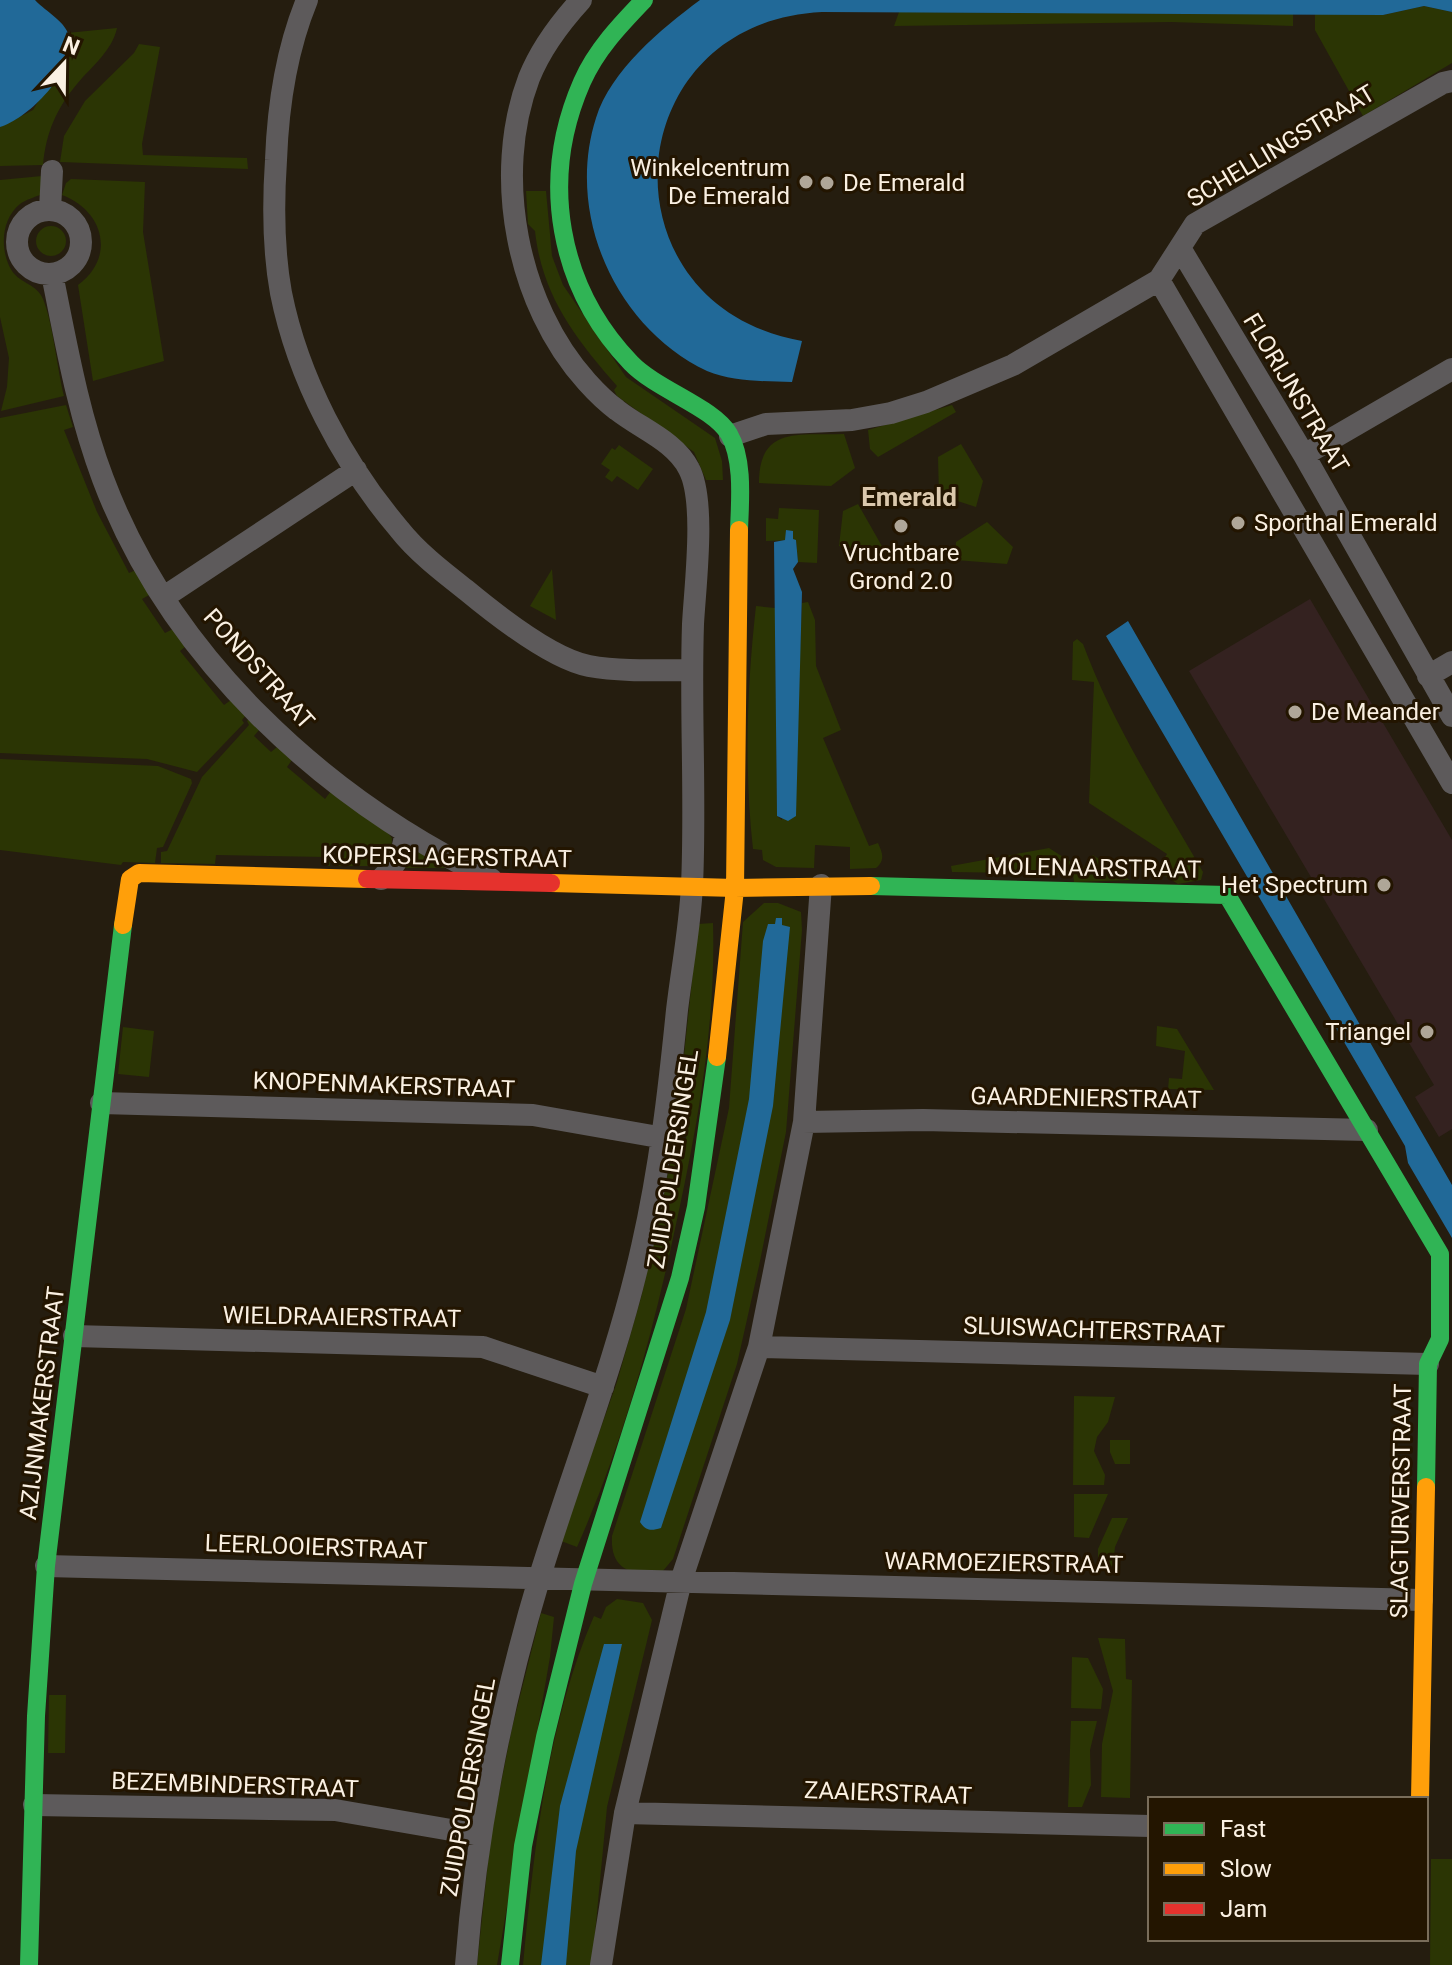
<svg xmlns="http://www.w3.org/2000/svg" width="1452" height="1965" font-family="Roboto,sans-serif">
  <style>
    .commercial { fill: #342220 }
    .green { fill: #2b3504 }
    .water { fill: #216998 }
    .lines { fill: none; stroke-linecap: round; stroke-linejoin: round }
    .street { stroke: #5d5a5b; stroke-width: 22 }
    .fast { stroke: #30b455; stroke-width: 18 }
    .slow { stroke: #ff9f0a; stroke-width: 18 }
    .jam { stroke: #e5322d; stroke-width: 18 }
    .poi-dot { fill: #afa698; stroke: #231500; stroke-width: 3 }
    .labels { text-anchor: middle; stroke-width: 6; stroke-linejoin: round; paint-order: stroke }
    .street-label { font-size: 24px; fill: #faf0e2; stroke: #231500 }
    .poi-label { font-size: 24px; fill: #faf0e2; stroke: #231500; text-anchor: end }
    .neighbourhood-label { font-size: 26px; font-weight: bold; fill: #dbc8ac; stroke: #231500 }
  </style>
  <rect width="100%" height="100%" fill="#251d0f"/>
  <!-- commercial -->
  <path class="commercial" d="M1310 599 1452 840V1129L1439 1137 1415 1097 1434 1085 1189 671Z"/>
  <!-- green -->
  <path class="green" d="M1424 6 1452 12V63L1363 116 1315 30V13L1383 15Z
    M899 12 1293 14V26L1171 22 894 26Z
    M117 28C112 51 92 66 77 84 56 109 46 133 43 165L0 166V127L33 110 69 51 67 33Z
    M139 44 160 47 142 144 143 155 247 158 248 169 60 162 64 136 85 101 134 53Z
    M42 176V194C35 197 25 200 20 204 0 220 0 252 12 271 21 284 37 284 43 299 53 323 57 369 64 396L1 411 7 387 9 358 0 317V180Z
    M71 179 145 182 143 232 164 361 93 381 78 285C116 257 104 211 62 195L66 183Z
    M526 191H546L552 256 563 285 626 377 715 438 722 461 723 480H706L694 452 617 396 614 390 617 386C576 339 542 296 535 231L528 224Z
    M36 241a15 15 0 1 1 30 0a15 15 0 1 1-30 0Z
    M66 405 73 427 64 430 97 512 129 573 136 570 151 594 142 599 165 633 173 629 186 646 180 651 224 705 231 700 246 715 242 720 244 723 197 772 147 759 0 753V418Z
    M952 405 956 412 878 457 870 449 868 430Z
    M844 434 855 468 831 486 759 483C759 425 800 436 844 434Z
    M961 444 983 481 976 507 939 495 938 457Z
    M619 445 653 469 638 490 617 476 612 482 605 477 610 470 601 464 612 448 615 450Z
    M858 504 883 548 866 556 839 546 843 511Z
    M779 508 819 510 817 563 798 562 796 540 766 541V518L778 519Z
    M987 522 1013 547 1007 564 955 560 956 542Z
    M552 569 556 620 530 606Z
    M808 602 815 620 816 666 841 730 823 738 869 846 878 843C883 854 885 860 876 868L850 869V847L815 845 814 868 776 867 763 860 762 850 753 849C744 769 747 686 756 606L775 608 777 816 782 820 799 674 802 603Z
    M1077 639 1083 644C1113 725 1160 797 1203 872L1201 880 1178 884 1157 871 1167 854 1089 803 1094 682 1072 680 1073 642Z
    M249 719 259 730 254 736 271 752 277 747 292 760 287 767 325 799 331 791 386 831 392 838 391 855 379 866H333L334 857H344L345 846 331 845 330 866H327V857L216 855 215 864 161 863V852L167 851 202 777 249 725 247 721Z
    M0 759 158 766 191 779 192 783 163 847 157 848 155 863 123 862 121 865 0 850Z
    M413 847 451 868H405Z
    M1049 848 1082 869 1093 855 1130 880 1074 882 1073 874 952 872 951 866Z
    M764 903H778L801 912 802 930 786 1132 759 1266 737 1364 673 1559 662 1572C631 1576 610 1570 612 1536L686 1309 729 1108 743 922Z
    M713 923C716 1027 697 1128 675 1229 652 1337 622 1446 577 1547L561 1541 617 1382 642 1294 673 1150 684 1151 687 1132 676 1130 698 924Z
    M1157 1026 1177 1029 1214 1090 1168 1089 1169 1078 1182 1079 1185 1051 1156 1046Z
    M123 1027 154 1031 149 1077 118 1074Z
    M1074 1396 1115 1397 1108 1422 1097 1437 1094 1451 1105 1475 1104 1485H1073Z
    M1110 1440H1130V1464H1115L1110 1452Z
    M1074 1494H1108L1089 1538 1074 1537Z
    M1112 1518H1128L1115 1547 1113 1566 1098 1565V1549Z
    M617 1599 643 1603 652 1620 607 1807 592 1965H523C534 1848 547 1724 594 1616L601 1619 606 1607Z
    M541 1613 554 1617 550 1657 497 1965H477L491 1834 512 1728Z
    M1098 1638 1125 1639 1126 1679 1132 1680 1130 1798 1101 1797 1102 1744 1113 1691Z
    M1072 1657 1088 1658 1103 1689 1101 1709 1071 1708Z
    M49 1695H66L65 1753H48Z
    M1071 1721H1097L1090 1750 1091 1785 1082 1807H1068Z
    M1431 1859H1452V1965H1430Z"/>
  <!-- water -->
  <path class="water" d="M0 0H35C43 9 62 20 67 31 82 65 30 118 0 127Z
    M700 0H1452V12L1424 6 1383 15 822 12C615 22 598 305 802 341L792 382C764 381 733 382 707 371 616 328 565 215 596 118 611 70 661 29 700 0Z
    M786 530 793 531V539L796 540 798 562 793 569 802 592 796 816 788 821 777 816 774 542 785 540Z
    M1128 621 1452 1185V1238L1408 1163 1405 1146 1106 636Z
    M776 918H782V925L790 927 773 1106 730 1320 661 1528C651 1531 646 1531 640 1522L706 1312 749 1099 763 941 768 924H775Z
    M604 1644H622L576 1851 566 1965H541L560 1806Z"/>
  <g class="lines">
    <!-- street -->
    <path class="street" d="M307 0C286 51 278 106 276 160 273 204 273 249 281 293 298 378 343 463 399 529 417 552 443 572 466 590 495 614 552 659 589 666 622 672 658 670 692 670
      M50 210 52 171
      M17 242a32 32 0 1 1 64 0a32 32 0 1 1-64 0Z
      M1180 248 1304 455 1452 716
      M52 274C66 343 78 413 103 479 170 657 323 798 491 879
      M1159 280 1452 783
      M730 436 766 424 852 420 891 413 926 402 1013 365 1159 280 1195 224 1443 83 1452 81
      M1304 455 1452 369
      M164 597 356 470
      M1428 676 1452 662
      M381 879C396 864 403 855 405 834
      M101 1103 533 1115 664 1138
      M804 1122 923 1120 1367 1130
      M74 1336 483 1347 603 1387
      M759 1347 1428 1364
      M46 1566 1422 1600
      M34 1805 335 1810 480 1835
      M625 1813 1150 1826
      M466 1965C476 1834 502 1702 540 1576 574 1466 617 1359 642 1247 660 1168 669 1090 677 1010 682 968 690 927 692 885 696 798 690 711 693 624 695 586 706 501 689 469 675 441 641 429 617 410 606 402 596 392 587 382 517 305 492 175 529 78 541 48 560 23 581 0
      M601 1965 625 1813 681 1581 759 1347 804 1122 821 885"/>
    <!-- fast -->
    <path class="fast" d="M644 0C620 25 596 50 582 82 539 180 558 287 631 363 657 390 713 407 729 434 744 460 740 501 739 530
      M871 886 1227 895 1440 1254V1339L1428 1364 1426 1487
      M29 1965 36 1716 46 1566 123 925
      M510 1965 523 1846 545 1737 583 1584 680 1278 696 1207 717 1057"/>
    <!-- slow -->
    <path class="slow" d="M551 883 735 888 871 886
      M123 925 130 879 139 873 367 879
      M717 1057 735 889 739 530
      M1420 1799 1426 1487"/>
    <!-- jam -->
    <path class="jam" d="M367 879 551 883"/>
  </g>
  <!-- markers -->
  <g class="poi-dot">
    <circle cx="806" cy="182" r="8"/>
    <circle cx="827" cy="183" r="8"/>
    <circle cx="1238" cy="523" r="8"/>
    <circle cx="901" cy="526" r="8"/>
    <circle cx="1295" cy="712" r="8"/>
    <circle cx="1384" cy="885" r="8"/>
    <circle cx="1427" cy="1032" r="8"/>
  </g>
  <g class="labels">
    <!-- street labels -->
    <g class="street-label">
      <text transform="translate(1281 146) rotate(-31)" y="8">SCHELLINGSTRAAT</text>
      <text transform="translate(1296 393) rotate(59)" y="8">FLORIJNSTRAAT</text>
      <text transform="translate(259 669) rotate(48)" y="8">PONDSTRAAT</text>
      <text transform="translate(447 857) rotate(1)" y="8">KOPERSLAGERSTRAAT</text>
      <text transform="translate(1094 868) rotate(1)" y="8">MOLENAARSTRAAT</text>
      <text transform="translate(384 1085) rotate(2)" y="8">KNOPENMAKERSTRAAT</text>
      <text transform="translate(1086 1098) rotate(1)" y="8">GAARDENIERSTRAAT</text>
      <text transform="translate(673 1159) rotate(-81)" y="8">ZUIDPOLDERSINGEL</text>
      <text transform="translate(342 1317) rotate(1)" y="8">WIELDRAAIERSTRAAT</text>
      <text transform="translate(1094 1330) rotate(2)" y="8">SLUISWACHTERSTRAAT</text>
      <text transform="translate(42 1403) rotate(-83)" y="8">AZIJNMAKERSTRAAT</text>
      <text transform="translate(1401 1501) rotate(-89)" y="8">SLAGTURVERSTRAAT</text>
      <text transform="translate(316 1547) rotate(2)" y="8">LEERLOOIERSTRAAT</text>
      <text transform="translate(1004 1563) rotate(1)" y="8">WARMOEZIERSTRAAT</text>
      <text transform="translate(235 1785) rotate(2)" y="8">BEZEMBINDERSTRAAT</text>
      <text transform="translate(468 1787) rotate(-80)" y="8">ZUIDPOLDERSINGEL</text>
      <text transform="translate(888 1793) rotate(2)" y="8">ZAAIERSTRAAT</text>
    </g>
    <!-- poi labels -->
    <g class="poi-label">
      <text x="790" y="176">Winkelcentrum<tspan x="790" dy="28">De Emerald</tspan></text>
      <text x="843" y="191" text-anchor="start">De Emerald</text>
      <text x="1254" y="531" text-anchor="start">Sporthal Emerald</text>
      <text x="901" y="561" text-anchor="middle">Vruchtbare<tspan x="901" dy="28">Grond 2.0</tspan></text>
      <text x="1311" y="720" text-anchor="start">De Meander</text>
      <text x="1368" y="893">Het Spectrum</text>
      <text x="1411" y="1040">Triangel</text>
    </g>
    <!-- neighbourhood labels -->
    <g class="neighbourhood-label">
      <text x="909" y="506">Emerald</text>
    </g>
  </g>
  <!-- legend -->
  <rect x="1148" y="1797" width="280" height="144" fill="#231500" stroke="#796d5a" stroke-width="2"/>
  <rect x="1164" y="1823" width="40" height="12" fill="#30b455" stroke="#796d5a" stroke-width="2"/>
  <text x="1220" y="1837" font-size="24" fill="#faf0e2">Fast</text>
  <rect x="1164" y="1863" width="40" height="12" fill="#ff9f0a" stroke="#796d5a" stroke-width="2"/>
  <text x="1220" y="1877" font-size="24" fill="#faf0e2">Slow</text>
  <rect x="1164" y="1903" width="40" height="12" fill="#e5322d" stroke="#796d5a" stroke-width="2"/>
  <text x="1220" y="1917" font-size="24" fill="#faf0e2">Jam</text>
  <!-- north arrow -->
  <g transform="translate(64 64) rotate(22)" stroke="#231500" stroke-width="6" paint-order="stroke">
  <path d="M0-6L14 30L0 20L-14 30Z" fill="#faf0e2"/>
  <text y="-12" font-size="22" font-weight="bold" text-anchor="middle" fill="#faf0e2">N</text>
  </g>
</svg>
